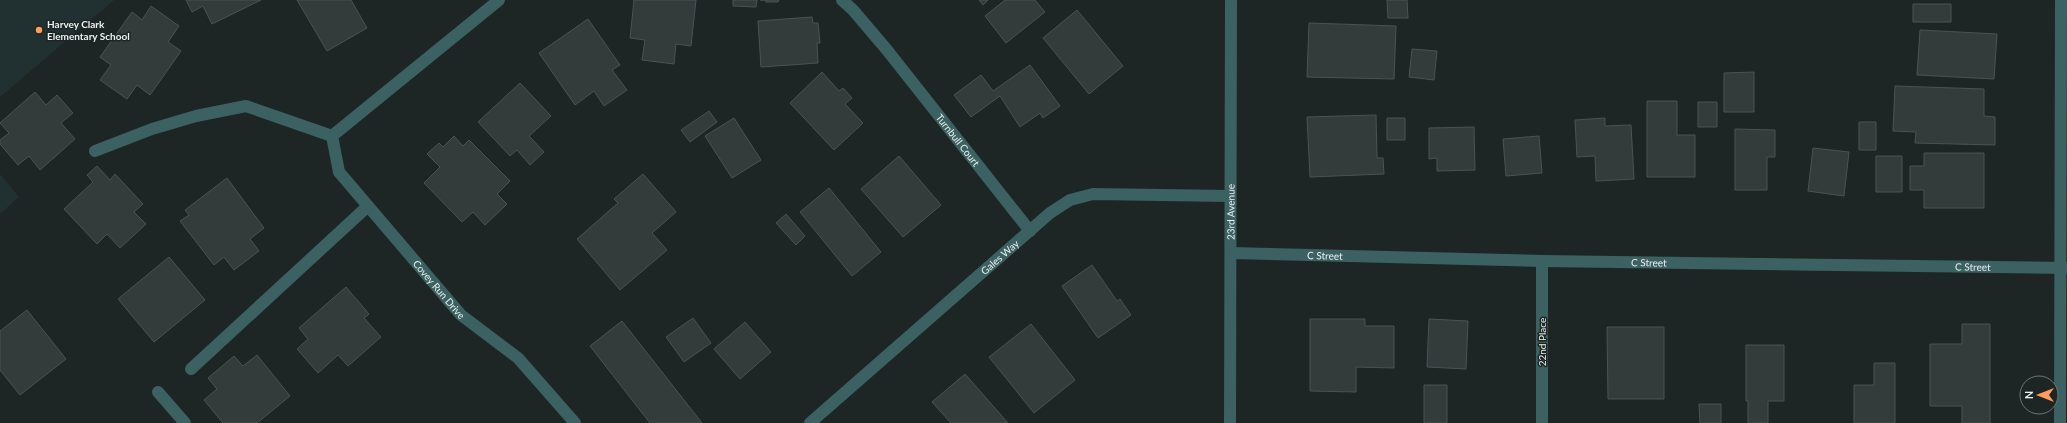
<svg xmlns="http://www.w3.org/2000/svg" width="2067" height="423" font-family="Lato,sans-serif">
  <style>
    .built { fill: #213030 }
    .building { fill: #333b3b; stroke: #4a5353 }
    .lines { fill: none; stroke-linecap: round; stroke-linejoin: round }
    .minor { stroke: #3b6162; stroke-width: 12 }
    .poi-dot { fill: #fe9c58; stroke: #1e2525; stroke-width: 1.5 }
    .labels { text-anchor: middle; stroke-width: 3; stroke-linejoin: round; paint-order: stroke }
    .poi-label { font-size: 10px; font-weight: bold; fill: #ebf0f0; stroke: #1e2525; text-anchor: start }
    .street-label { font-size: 10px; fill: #ebf0f0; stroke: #1e2525 }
  </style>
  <rect width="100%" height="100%" fill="#1e2525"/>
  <!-- built -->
  <path class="built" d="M0 0H114L0 97Z
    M0 174 19 197 0 214Z"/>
  <!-- building -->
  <path class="building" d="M186 0H261L212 24 203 6 192 12Z
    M297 0H351L367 28 327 51Z
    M634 0H696L691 46 676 44 674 64 642 60 645 40 630 38Z
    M733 0H757L756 7 733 6Z
    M760 0H779L778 2H766V0Z
    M979 0H988L983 5Z
    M1005 0H1035L1045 12 1006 43 985 16Z
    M1387 0H1407L1408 18H1388Z
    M1913 4H1951V22H1913Z
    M151 6 179 26 168 42 181 51 150 95 137 85 127 99 100 80 111 65 100 57 132 12 142 20Z
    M1077 10 1123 66 1089 94 1043 38Z
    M812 17 813 23H818L820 43H817L818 63 761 67 758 21Z
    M588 19 620 65 612 70 627 90 604 106 594 91 575 105 539 53Z
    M1309 23 1396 26 1394 79 1307 77Z
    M1920 30 1997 34 1994 79 1917 75Z
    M1412 49 1437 51 1434 80 1409 77Z
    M1030 65 1060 106 1043 118 1040 113 1020 127 1000 96 971 117 954 95 981 75 993 91Z
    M822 72 839 91 843 88 852 98 845 104 863 123 834 150 790 103Z
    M1754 72V112H1724V73Z
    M520 83 551 116 529 136 544 152 530 165 517 150 510 156 478 122Z
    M1895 86 1984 89V116L1995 117V145L1915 143 1916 132 1893 131Z
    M35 92 46 105 57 95 73 113 61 123 75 139 40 170 29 156 18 165 0 144V140L9 133 0 123Z
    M1647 101H1677V135H1695V177H1647Z
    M1698 102H1717V127H1698Z
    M709 111 717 122 690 142 681 130Z
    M1376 115 1377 158H1383L1384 174 1310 177 1307 117Z
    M734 118 761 160 732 178 705 136Z
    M1387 118H1405V140H1387Z
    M1605 118V126L1631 125 1634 179 1596 181 1595 156 1577 157 1575 120Z
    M1859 122H1876V150H1859Z
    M1474 127 1475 170 1437 171V158L1429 159V128Z
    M1735 129 1775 130V157H1767V190H1735Z
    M454 136 463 146 469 140 510 181 497 194 507 204 485 225 473 212 462 222 424 183 440 167 427 154 439 143 443 147Z
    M1539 136 1542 173 1506 176 1503 139Z
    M1813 148 1849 152 1844 196 1808 191Z
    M1924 153H1984V208H1924V190H1910V166H1924Z
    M899 156 941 205 903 237 861 189Z
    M1876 156H1902V192H1876Z
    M97 166 110 180 115 174 143 204 134 212 146 224 120 248 107 234 97 244 64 209 93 182 87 175Z
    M643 174 676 212 652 233 667 250 620 290 577 239 618 203 614 199Z
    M227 178 264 228 250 239 259 251 234 270 224 257 214 265 180 221 189 215 185 210Z
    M829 188 881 252 852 276 800 212Z
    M786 214 805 236 796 245 776 223Z
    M169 257 205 300 154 342 118 299Z
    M1092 265 1117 301 1120 299 1131 315 1098 338 1062 286Z
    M346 287 369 314 364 318 381 337 348 366 338 355 318 373 297 349 308 339 299 328Z
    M27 310 66 359 20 395 0 370V331Z
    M693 318 711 343 684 362 666 337Z
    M1310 319H1365V326H1394V368L1356 367V392L1310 391Z
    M1429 319 1468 321 1466 369 1427 367Z
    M622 321 702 423H650L590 346Z
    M745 322 771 352 740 379 714 349Z
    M1031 324 1075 380 1034 413 989 357Z
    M1962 324H1990V423H1962V406H1930V344H1962Z
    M1607 327H1664V399H1608Z
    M1746 345H1784V401H1768V423H1748V401H1746Z
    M257 355 290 396 257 423H223L204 400 217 389 208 378 234 356 243 366Z
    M1874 363H1895V423H1854V385H1874Z
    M965 374 1008 423H951L932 402Z
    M1424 385H1447V423H1424Z
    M1699 404H1721V423H1700Z"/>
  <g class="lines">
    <!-- minor -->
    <g class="minor">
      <path id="s1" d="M842 0 853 10 887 50 1030 231"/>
      <path d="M332 136 499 0"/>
      <path id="s2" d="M95 151 152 129 196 116 246 106 332 136 339 172 461 315 518 358 575 423"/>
      <path id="s3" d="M1231 253 1542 261 2067 268"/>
      <path d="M1542 261V423"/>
      <path d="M191 369 368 206"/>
      <path d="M158 392 185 423"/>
      <path id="s4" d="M810 423 1050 213 1070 200 1093 194 1230 196"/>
      <path id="s5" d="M1230 423 1231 0"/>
      <path d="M2060 423 2061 0"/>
    </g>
  </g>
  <!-- markers -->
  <circle class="poi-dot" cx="39" cy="30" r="4"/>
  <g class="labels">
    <!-- poi labels -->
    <g class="poi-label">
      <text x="47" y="28">Harvey Clark<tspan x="47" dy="12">Elementary School</tspan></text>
    </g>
    <!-- street labels -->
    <g class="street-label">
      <text dy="4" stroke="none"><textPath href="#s1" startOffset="182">Turnbull Court</textPath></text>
      <text dy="4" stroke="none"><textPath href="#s5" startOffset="211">23rd Avenue</textPath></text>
      <text dy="4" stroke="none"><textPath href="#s3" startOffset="94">C Street</textPath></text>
      <text dy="4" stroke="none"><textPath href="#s4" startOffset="252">Gales Way</textPath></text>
      <text dy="4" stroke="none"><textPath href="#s3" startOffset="418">C Street</textPath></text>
      <text dy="4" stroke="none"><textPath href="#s3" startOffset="742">C Street</textPath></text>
      <text dy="4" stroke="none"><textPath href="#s2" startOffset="440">Covey Run Drive</textPath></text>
      <text transform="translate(1542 342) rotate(-90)" y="4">22nd Place</text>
    </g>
  </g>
  <!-- north arrow -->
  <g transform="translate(2039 395) rotate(270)"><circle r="19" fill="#1e2525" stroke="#707676"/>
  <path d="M0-3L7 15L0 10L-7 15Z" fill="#fe9c58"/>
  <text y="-6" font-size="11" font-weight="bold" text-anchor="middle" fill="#ebf0f0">N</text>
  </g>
</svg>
